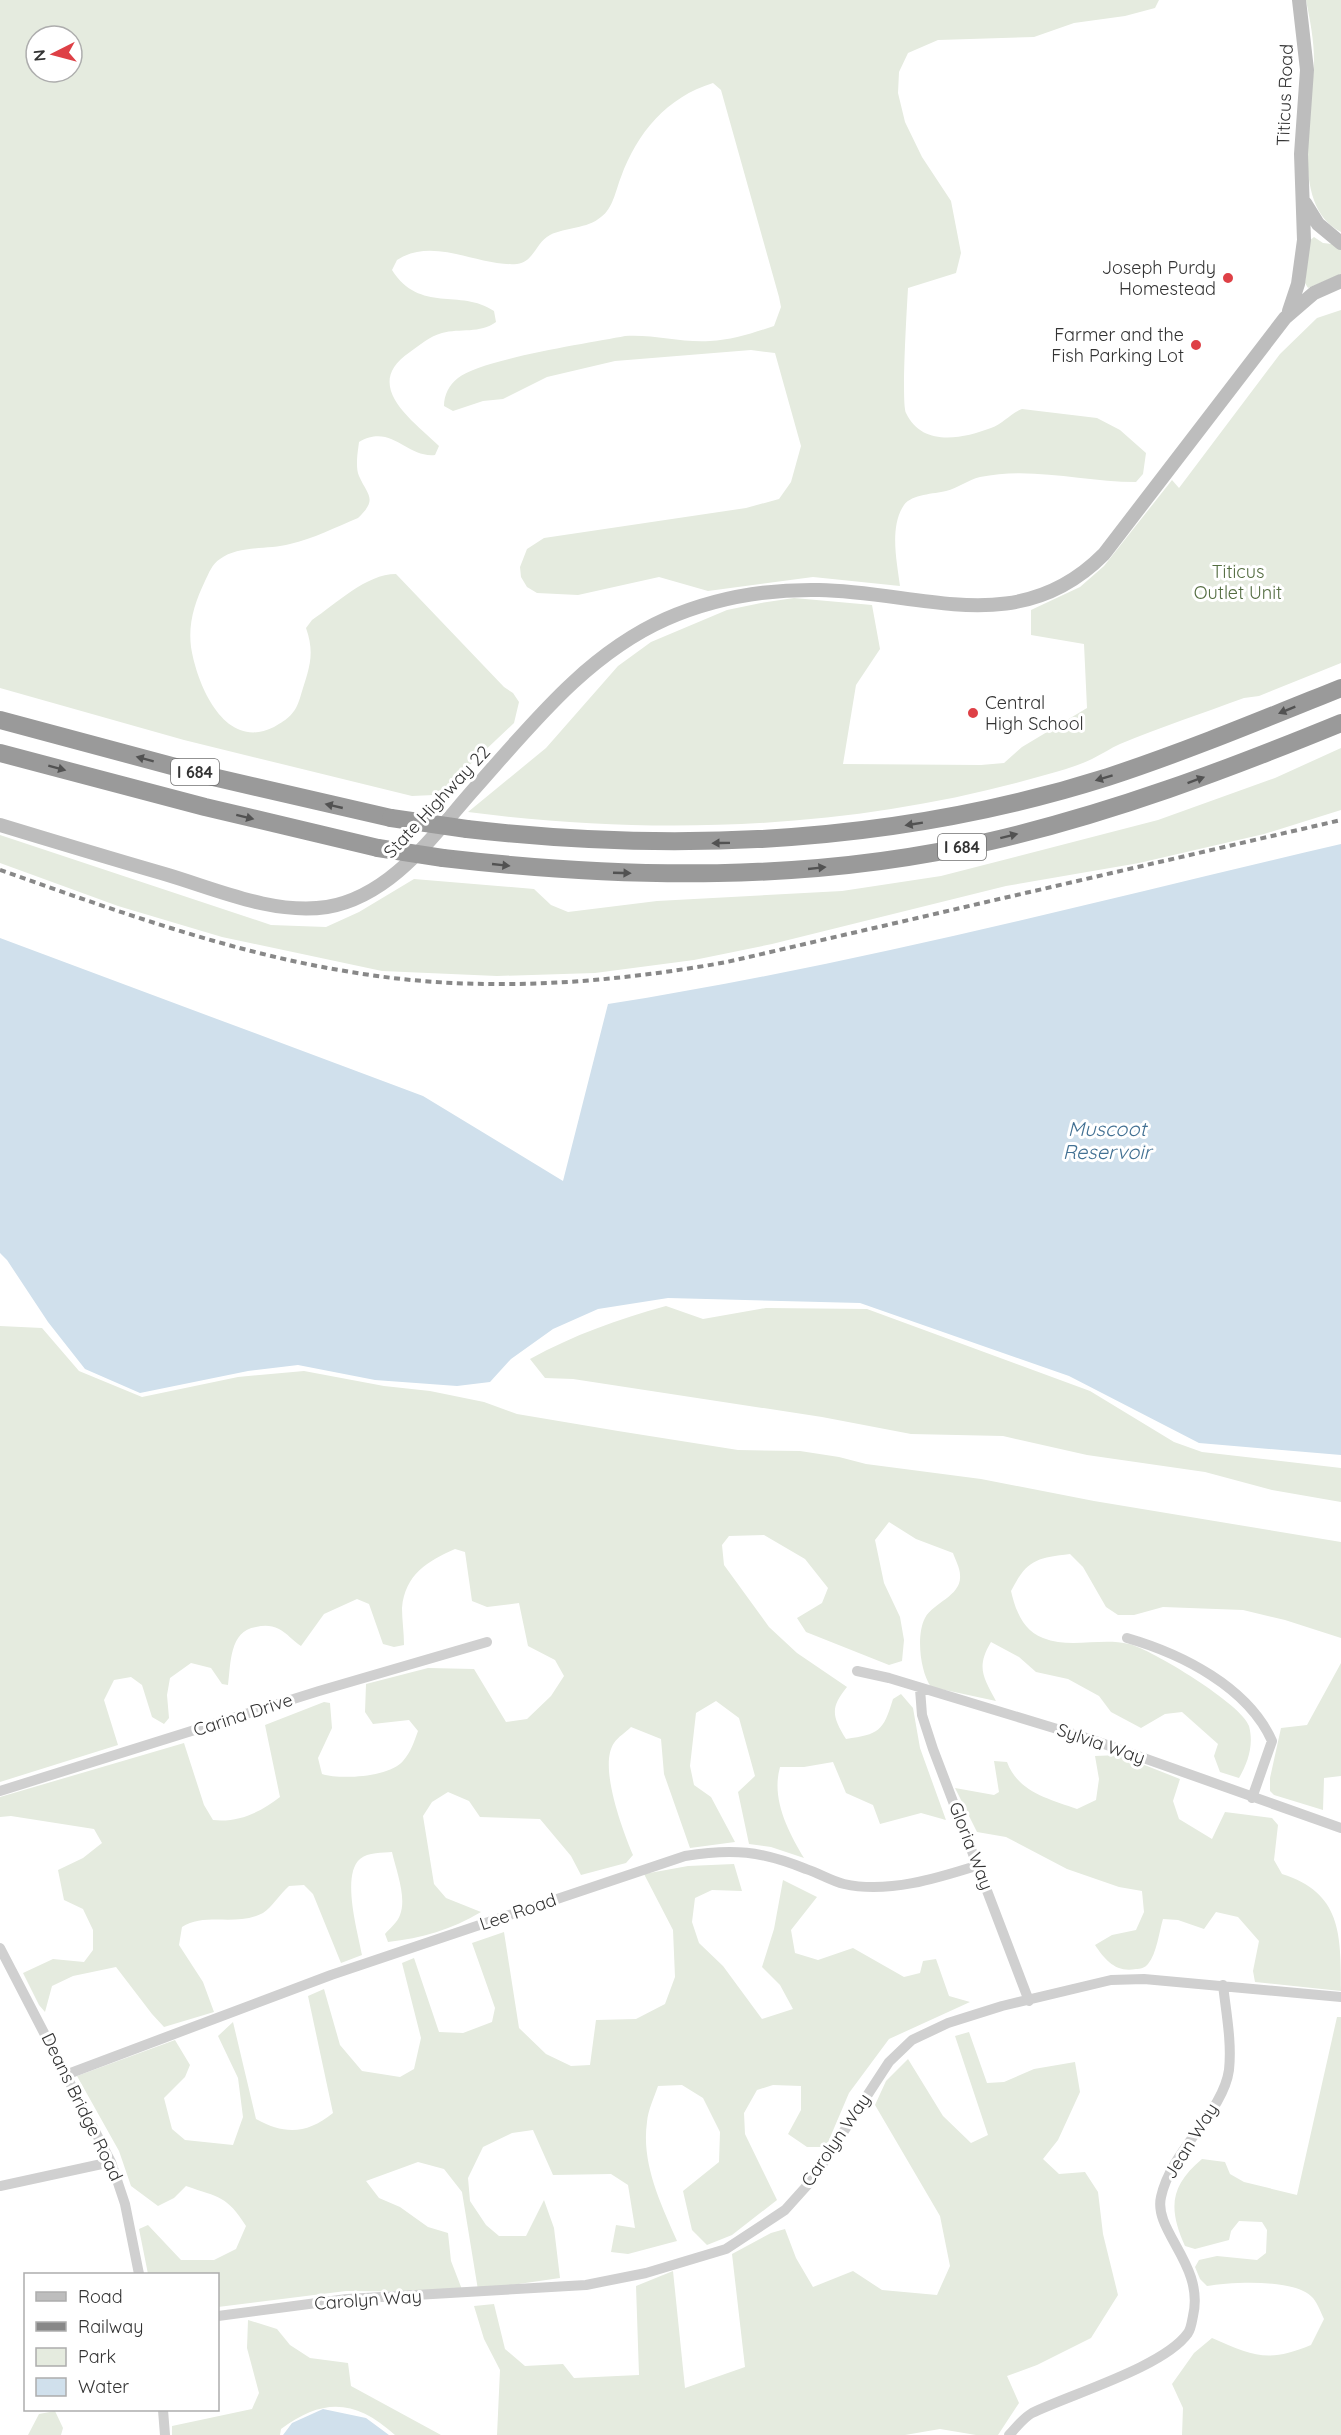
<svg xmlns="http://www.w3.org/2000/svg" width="1341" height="2435" font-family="Quicksand,sans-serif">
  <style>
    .green { fill: #e5ebdf; fill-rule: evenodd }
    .water { fill: #d0e0ec }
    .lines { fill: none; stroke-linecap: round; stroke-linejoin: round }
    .minor { stroke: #d0d0d0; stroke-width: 10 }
    .secondary { stroke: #bdbdbd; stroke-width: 14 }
    .motorway { stroke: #9a9a9a; stroke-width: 18 }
    .rail { stroke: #888; stroke-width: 4; stroke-dasharray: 6 4.5; stroke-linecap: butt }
    .motorway-bridge { stroke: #9a9a9a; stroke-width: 18 }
    .oneway { fill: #525252 }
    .poi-dot { fill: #de4046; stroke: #fff; stroke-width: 2 }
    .labels { text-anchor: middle; stroke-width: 6; stroke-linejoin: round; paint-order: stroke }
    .shield { fill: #fff; stroke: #707070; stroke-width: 1.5 }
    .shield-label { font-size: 16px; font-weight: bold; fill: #333 }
    .street-label { font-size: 18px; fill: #333; stroke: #fff }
    .poi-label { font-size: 18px; fill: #333; stroke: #fff; text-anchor: end }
    .park-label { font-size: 18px; fill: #546d41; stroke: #fff }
    .water-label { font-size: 20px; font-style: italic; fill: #437193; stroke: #fff }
  </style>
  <rect width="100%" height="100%" fill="#fff"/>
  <!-- green -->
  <path class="green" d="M0 0H1159L1155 8 1125 16 1074 23 1034 37 938 40 908 53 899 72 898 93 905 122 922 157 951 201 961 253 956 273 908 288C907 307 901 403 906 413 922 447 962 439 991 428 1003 424 1011 413 1022 409L1097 418 1120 430 1146 453 1143 474 1136 482C1085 482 1031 466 980 477 968 480 958 488 946 491 934 494 912 494 904 505 889 527 897 562 900 586L813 577 708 591 659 577 578 595 537 593 527 587 521 577 520 567 527 549 544 538 746 508 779 499 791 482 801 446 775 353 751 350 615 361 547 377 503 399 483 401 453 411 444 406C444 395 449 385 458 378 481 359 590 343 625 336 653 334 682 343 710 341 732 340 753 333 774 326L781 307 779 297 721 90 713 83C667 97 637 133 621 177 616 189 613 209 601 217 587 229 566 227 550 235 536 242 534 262 517 264 479 267 434 236 397 260L392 270C420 314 460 288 494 311L496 322C480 334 460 328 442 333 430 336 420 345 410 352 361 385 412 420 439 446L435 455C406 458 392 423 359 442 358 451 355 467 359 476 368 496 378 499 358 518 336 527 313 539 290 544 268 550 239 545 220 559 212 564 209 573 205 581 195 602 188 623 191 647 197 685 225 752 274 727 288 719 295 714 300 698 308 671 316 656 306 628L312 620C336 604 366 574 396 574L504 687 513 693 519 702 514 723 443 790 434 795 412 796 184 740 0 688ZM36 36H72V72H36Z
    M1306 0H1341V232C1288 206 1313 108 1314 60 1314 40 1310 20 1306 0Z
    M1314 237 1323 243 1341 245V274L1308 288 1305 283 1309 241Z
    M1341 310V663L1259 696 1244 698C1203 713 1161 727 1120 744 1111 748 1102 754 1092 759 1078 766 1060 771 1045 775 859 829 659 837 468 812L546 748 618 666 651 642 727 610 761 603 794 598 872 605 880 649 856 685 843 764 981 765 1004 763 1022 747 1087 708 1084 644 1031 635V610L1080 587 1104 566 1172 480 1179 488 1280 354 1317 318Z
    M1341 748V810L1264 834 1139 863 1006 886 772 944 694 960 595 973 497 976 382 971 222 937 118 906 0 863V835L271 925 326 927 359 912 414 879 534 889 551 905 568 912 657 901 842 891 941 876 1158 820 1275 778Z
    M666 1306 703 1319 766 1308 867 1309 1090 1391 1174 1442 1202 1452 1341 1468V1502L1272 1490 1205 1472 1087 1455 1003 1436 911 1434 822 1417 573 1379 545 1378 530 1359C574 1335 618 1319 666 1306Z
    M0 1326 42 1328 79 1371 142 1397 238 1377 304 1371 384 1386 430 1391 484 1402 517 1414 618 1431 738 1450 800 1451 839 1457 866 1464 981 1479 1094 1501 1341 1542V1638L1285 1620 1243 1610 1163 1607 1134 1615H1118L1106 1607 1083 1567 1070 1554C1036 1558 1027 1560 1011 1591 1015 1609 1023 1631 1043 1638 1071 1649 1101 1637 1129 1644 1151 1649 1243 1705 1249 1726 1254 1745 1248 1762 1239 1778L1220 1772 1214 1756 1218 1744 1182 1712 1165 1714 1141 1728 1111 1712 1099 1696 1068 1679 1036 1672 1019 1657 991 1642C976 1667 983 1677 996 1701L931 1687C920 1671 916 1635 925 1618 934 1602 962 1596 960 1575 960 1568 955 1559 953 1553L916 1539 889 1522 875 1540 884 1583 900 1617 904 1640 902 1661 889 1665 806 1632 797 1618 822 1603 828 1588 805 1559 764 1535 729 1536 722 1545 724 1565 769 1627 797 1653 847 1687C830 1708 832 1716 846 1739 879 1734 883 1732 893 1699L901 1694 913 1708 920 1748 946 1820 921 1813 880 1824 873 1805 846 1793 833 1762 804 1767H780C771 1799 788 1831 804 1858L771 1847 749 1844 738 1792 755 1776 739 1718 716 1701 696 1713 690 1766 694 1785 711 1797 735 1842 690 1848 664 1774 661 1739 631 1727C626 1732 618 1737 614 1743 598 1766 623 1831 633 1855L626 1863 581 1875 571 1856 540 1819 480 1817 469 1801 448 1792 432 1802 423 1816 434 1884 446 1898 481 1912C451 1930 422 1938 388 1942L385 1934C389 1929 398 1922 400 1915 407 1897 396 1870 392 1852 383 1853 368 1852 360 1859 341 1875 358 1933 362 1955L341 1963 313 1894 304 1885 289 1886C280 1894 272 1907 263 1913 237 1927 205 1912 182 1927L179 1945 203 1982 214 2012 164 2027 152 2014 116 1967 73 1976 52 1986 45 2012 39 2005 23 1973 53 1959 84 1962 93 1950V1930L83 1909 64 1900 58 1870 83 1858 102 1843 94 1829 11 1816 0 1817V1797L184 1743 204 1805 213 1820C238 1823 261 1812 280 1797L265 1725 324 1702 330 1703 332 1728 318 1758 322 1774C341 1780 390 1777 403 1761 411 1752 414 1742 418 1731L409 1720 373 1724 365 1712 366 1684 428 1668 474 1669 506 1722 527 1719 551 1696 564 1676 555 1660 528 1646 519 1603 487 1607 472 1601 465 1552 455 1549C428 1561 405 1574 402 1608 402 1620 404 1632 404 1645L394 1647 383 1644 369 1604 357 1599 324 1614 301 1646C293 1641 287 1633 279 1629 271 1625 264 1625 256 1627 229 1631 231 1664 228 1685L222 1684 211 1668 191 1663 170 1678 167 1695 169 1718 164 1724 152 1717 142 1685 131 1677 114 1680 104 1700 118 1745 0 1782Z
    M1341 1663V1776L1324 1778 1323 1810 1274 1795 1270 1791V1778L1281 1728 1307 1725Z
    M1119 1755 1180 1779 1173 1801 1179 1819 1212 1839 1225 1812 1272 1818 1278 1825 1274 1860 1282 1874C1341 1893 1341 1932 1341 1991L1255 1982 1253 1971 1259 1941 1238 1917 1216 1912 1204 1929 1178 1920 1163 1919C1159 1932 1157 1953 1148 1964 1145 1968 1140 1969 1136 1969 1116 1973 1105 1960 1095 1945L1112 1935 1136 1930 1144 1912 1142 1891 1119 1887 1067 1869 1006 1837 977 1832 955 1788 994 1795 999 1792 994 1761 1007 1762C1018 1792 1049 1799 1077 1809L1096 1800 1099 1779 1095 1756Z
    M734 1864 742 1891 712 1890 695 1898 692 1922 699 1943 723 1966 762 2019 793 2009 780 1985 762 1967 774 1929 783 1880 817 1897 791 1930 795 1953 818 1960 853 1948 904 1977 920 1973 923 1961 936 1959 949 1996 970 2002 889 2039 849 2093 826 2147H807L788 2134 801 2110V2086L773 2085 757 2090 744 2113 745 2134 777 2200 732 2235 707 2245 692 2230 683 2191 719 2162 720 2132 703 2098 682 2085 658 2086C654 2098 648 2110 647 2122 641 2164 661 2204 677 2241L628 2254 611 2252 616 2225 635 2228 628 2185 611 2174 553 2175 533 2130 512 2133 483 2147 468 2178 470 2201 486 2225 499 2236H526L544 2200 554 2228 560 2278 478 2290 462 2192 444 2169 418 2162 366 2181 379 2198 400 2207 428 2227 448 2233 451 2261 463 2292 346 2291 218 2307V2274H148L139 2229 148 2225 181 2260H214L236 2249 246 2226C226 2195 220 2198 186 2186L174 2198 158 2206 131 2186 119 2151 77 2076 175 2040 190 2065 185 2077 164 2098 172 2129 185 2140 233 2145 243 2117 238 2078 218 2036 233 2022 256 2119C285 2135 307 2134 333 2113L308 1996 324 1989 340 2045 362 2071 400 2077 414 2069 421 2038 402 1963 414 1958 439 2032 463 2033 492 2022 495 2008 472 1943 504 1932 519 2028 546 2054 571 2066 590 2065 596 2020 636 2019 665 2004 675 1977 673 1930 644 1874 688 1866Z
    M1337 2017H1341V2435H1182L1183 2408 1172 2384 1194 2353 1212 2338C1253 2356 1268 2363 1311 2345L1324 2319C1321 2313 1318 2304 1313 2298 1296 2278 1231 2282 1207 2286L1200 2279 1195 2267 1199 2260 1217 2256 1257 2260 1266 2253 1267 2230 1262 2222 1239 2221 1231 2231 1229 2240 1195 2249 1185 2246C1168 2208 1170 2186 1202 2159L1225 2162 1230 2174 1244 2182 1297 2195Z
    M969 2032 987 2083 1004 2082 1034 2069 1075 2062 1080 2092 1058 2140 1043 2159 1059 2174 1085 2172 1098 2192 1103 2234 1118 2295 1091 2338 1037 2365 1007 2376 1019 2403 998 2435H976L940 2429 905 2435H497L500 2370 484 2339 474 2306 494 2304 505 2349 525 2366 563 2364 574 2378 639 2375 636 2286 673 2271 685 2388 745 2367 732 2254 771 2233 785 2229 796 2258 813 2287 853 2271 882 2290 937 2295 950 2266 940 2216 875 2105 886 2081 908 2059 943 2116 971 2143 988 2135 955 2036Z
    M248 2320 277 2329 290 2345 310 2358 348 2363 351 2386 441 2435H395C356 2400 324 2397 281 2429L280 2435H172V2426L252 2409 259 2393 247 2348Z
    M55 2411 63 2428 61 2435H28L39 2414Z"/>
  <!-- water -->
  <path class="water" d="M1341 844V1455L1199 1443 1069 1376 860 1303 668 1298 598 1309 553 1329 511 1359 490 1382 457 1386 375 1380 298 1365 248 1371 140 1393 85 1369 48 1322 7 1260 0 1253V938L423 1096 563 1181 608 1004C855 965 1098 901 1341 844Z
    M323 2409 366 2418 389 2435H283L292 2423Z"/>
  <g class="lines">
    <!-- minor -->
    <path class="minor" d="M1127 1638C1182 1654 1248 1687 1272 1741L1252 1798
      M857 1671 889 1678 1090 1739 1341 1828
      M920 1689 922 1715 933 1749 1029 2001
      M0 1791 319 1691 487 1642
      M0 1948 111 2162 125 2204 139 2274
      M68 2074 331 1975 685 1856C733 1848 761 1851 806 1869 819 1873 831 1881 844 1884 888 1894 938 1878 979 1865
      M0 2186 111 2162
      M218 2316 347 2299 586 2285 646 2273 726 2249 785 2210 812 2180 889 2062 912 2040 948 2023 1002 2006 1111 1980 1144 1979 1341 1997
      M163 2410 165 2435
      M1009 2435C1016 2428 1023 2418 1032 2413 1071 2394 1164 2367 1188 2333 1191 2329 1192 2321 1193 2316 1205 2265 1153 2231 1161 2197 1171 2150 1223 2113 1229 2070 1232 2042 1226 2012 1223 1985"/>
    <!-- secondary -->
    <path class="secondary" d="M1305 203 1318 224 1341 243
      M1289 311 1298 284 1304 240 1301 154 1307 70 1299 0
      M0 825C56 842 112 859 168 875 218 890 274 915 327 907 392 896 434 834 475 788 532 724 587 654 666 619 714 598 767 589 819 590 924 592 1019 640 1104 554L1285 318 1314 293 1341 281"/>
    <!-- motorway -->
    <path class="motorway" d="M0 720 213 777 391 818
      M0 753 205 807 378 848
      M467 829C684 854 900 843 1108 777 1187 751 1264 719 1341 688
      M443 858C625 879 810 883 991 841 1112 813 1226 770 1341 723"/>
    <!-- rail -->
    <path class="rail" d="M0 870C117 911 234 954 357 973 480 993 605 984 727 962L1341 820"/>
    <!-- motorway-bridge -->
    <path class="motorway-bridge" d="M391 818 467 829
      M378 848 443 858"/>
  </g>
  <!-- one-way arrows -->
  <defs><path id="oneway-solid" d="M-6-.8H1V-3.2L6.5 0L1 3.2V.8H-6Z" transform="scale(1.5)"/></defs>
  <g class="oneway">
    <use href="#oneway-solid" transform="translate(1287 710) rotate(158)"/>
    <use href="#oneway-solid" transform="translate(145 759) rotate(-165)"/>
    <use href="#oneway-solid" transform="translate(57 768) rotate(15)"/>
    <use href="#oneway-solid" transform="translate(1104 778) rotate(163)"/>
    <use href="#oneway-solid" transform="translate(1196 780) rotate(-20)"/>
    <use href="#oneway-solid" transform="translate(334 806) rotate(-167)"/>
    <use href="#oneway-solid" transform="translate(245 817) rotate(14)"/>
    <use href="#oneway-solid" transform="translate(914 824) rotate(171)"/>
    <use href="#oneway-solid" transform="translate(1009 836) rotate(-14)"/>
    <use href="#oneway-solid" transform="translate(721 843) rotate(179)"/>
    <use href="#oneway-solid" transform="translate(501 865) rotate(6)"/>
    <use href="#oneway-solid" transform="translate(817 868) rotate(-6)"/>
    <use href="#oneway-solid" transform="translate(622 873) rotate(2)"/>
  </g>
  <!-- markers -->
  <g class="poi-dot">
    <circle cx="1228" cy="278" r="6"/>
    <circle cx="1196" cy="345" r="6"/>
    <circle cx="973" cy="713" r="6"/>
  </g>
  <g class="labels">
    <!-- shield labels -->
    <g class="shield">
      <rect x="171" y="759" width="48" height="26" rx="4.5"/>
      <rect x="938" y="834" width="48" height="26" rx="4.5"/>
    </g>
    <g class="shield-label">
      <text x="195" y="778">I 684</text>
      <text x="962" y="853">I 684</text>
    </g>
    <!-- street labels -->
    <g class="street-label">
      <text transform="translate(1285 95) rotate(-88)" y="6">Titicus Road</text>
      <text transform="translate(437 802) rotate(-47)" y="6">State Highway 22</text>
      <text transform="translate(243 1715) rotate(-18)" y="6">Carina Drive</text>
      <text transform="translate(1101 1744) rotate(19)" y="6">Sylvia Way</text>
      <text transform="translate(971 1846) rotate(69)" y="6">Gloria Way</text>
      <text transform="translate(518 1912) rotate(-19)" y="6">Lee Road</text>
      <text transform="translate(82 2107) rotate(64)" y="6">Deans Bridge Road</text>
      <text transform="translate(836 2140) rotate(-56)" y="6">Carolyn Way</text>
      <text transform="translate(1191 2141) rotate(-58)" y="6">Jean Way</text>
      <text transform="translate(368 2300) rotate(-4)" y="6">Carolyn Way</text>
    </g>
    <!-- poi labels -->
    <g class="poi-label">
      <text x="1216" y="274">Joseph Purdy<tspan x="1216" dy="21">Homestead</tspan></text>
      <text x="1184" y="341">Farmer and the<tspan x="1184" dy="21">Fish Parking Lot</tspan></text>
      <text x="985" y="709" text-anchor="start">Central<tspan x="985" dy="21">High School</tspan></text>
    </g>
    <!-- park labels -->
    <g class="park-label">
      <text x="1238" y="578">Titicus<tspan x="1238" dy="21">Outlet Unit</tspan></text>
    </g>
    <!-- water labels -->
    <g class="water-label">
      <text x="1107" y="1136">Muscoot<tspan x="1107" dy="23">Reservoir</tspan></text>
    </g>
  </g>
  <!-- legend -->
  <rect x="24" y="2273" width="195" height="138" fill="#ffffff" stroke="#adadad" stroke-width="1.5"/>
  <rect x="36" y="2292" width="30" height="9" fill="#bdbdbd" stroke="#adadad" stroke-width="1.5"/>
  <text x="78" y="2303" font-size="18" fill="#333333">Road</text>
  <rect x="36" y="2322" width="30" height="9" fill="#888888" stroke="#adadad" stroke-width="1.5"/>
  <text x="78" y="2333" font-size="18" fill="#333333">Railway</text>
  <rect x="36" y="2348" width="30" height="18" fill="#e5ebdf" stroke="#adadad" stroke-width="1.5"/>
  <text x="78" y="2363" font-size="18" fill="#333333">Park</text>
  <rect x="36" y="2378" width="30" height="18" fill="#d0e0ec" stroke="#adadad" stroke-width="1.5"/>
  <text x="78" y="2393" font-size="18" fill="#333333">Water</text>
  <!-- north arrow -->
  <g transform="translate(54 54) rotate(264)"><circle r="28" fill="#ffffff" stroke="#adadad" stroke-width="1.5"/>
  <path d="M0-4.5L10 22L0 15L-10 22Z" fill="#de4046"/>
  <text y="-9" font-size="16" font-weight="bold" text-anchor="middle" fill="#333333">N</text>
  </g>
</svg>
